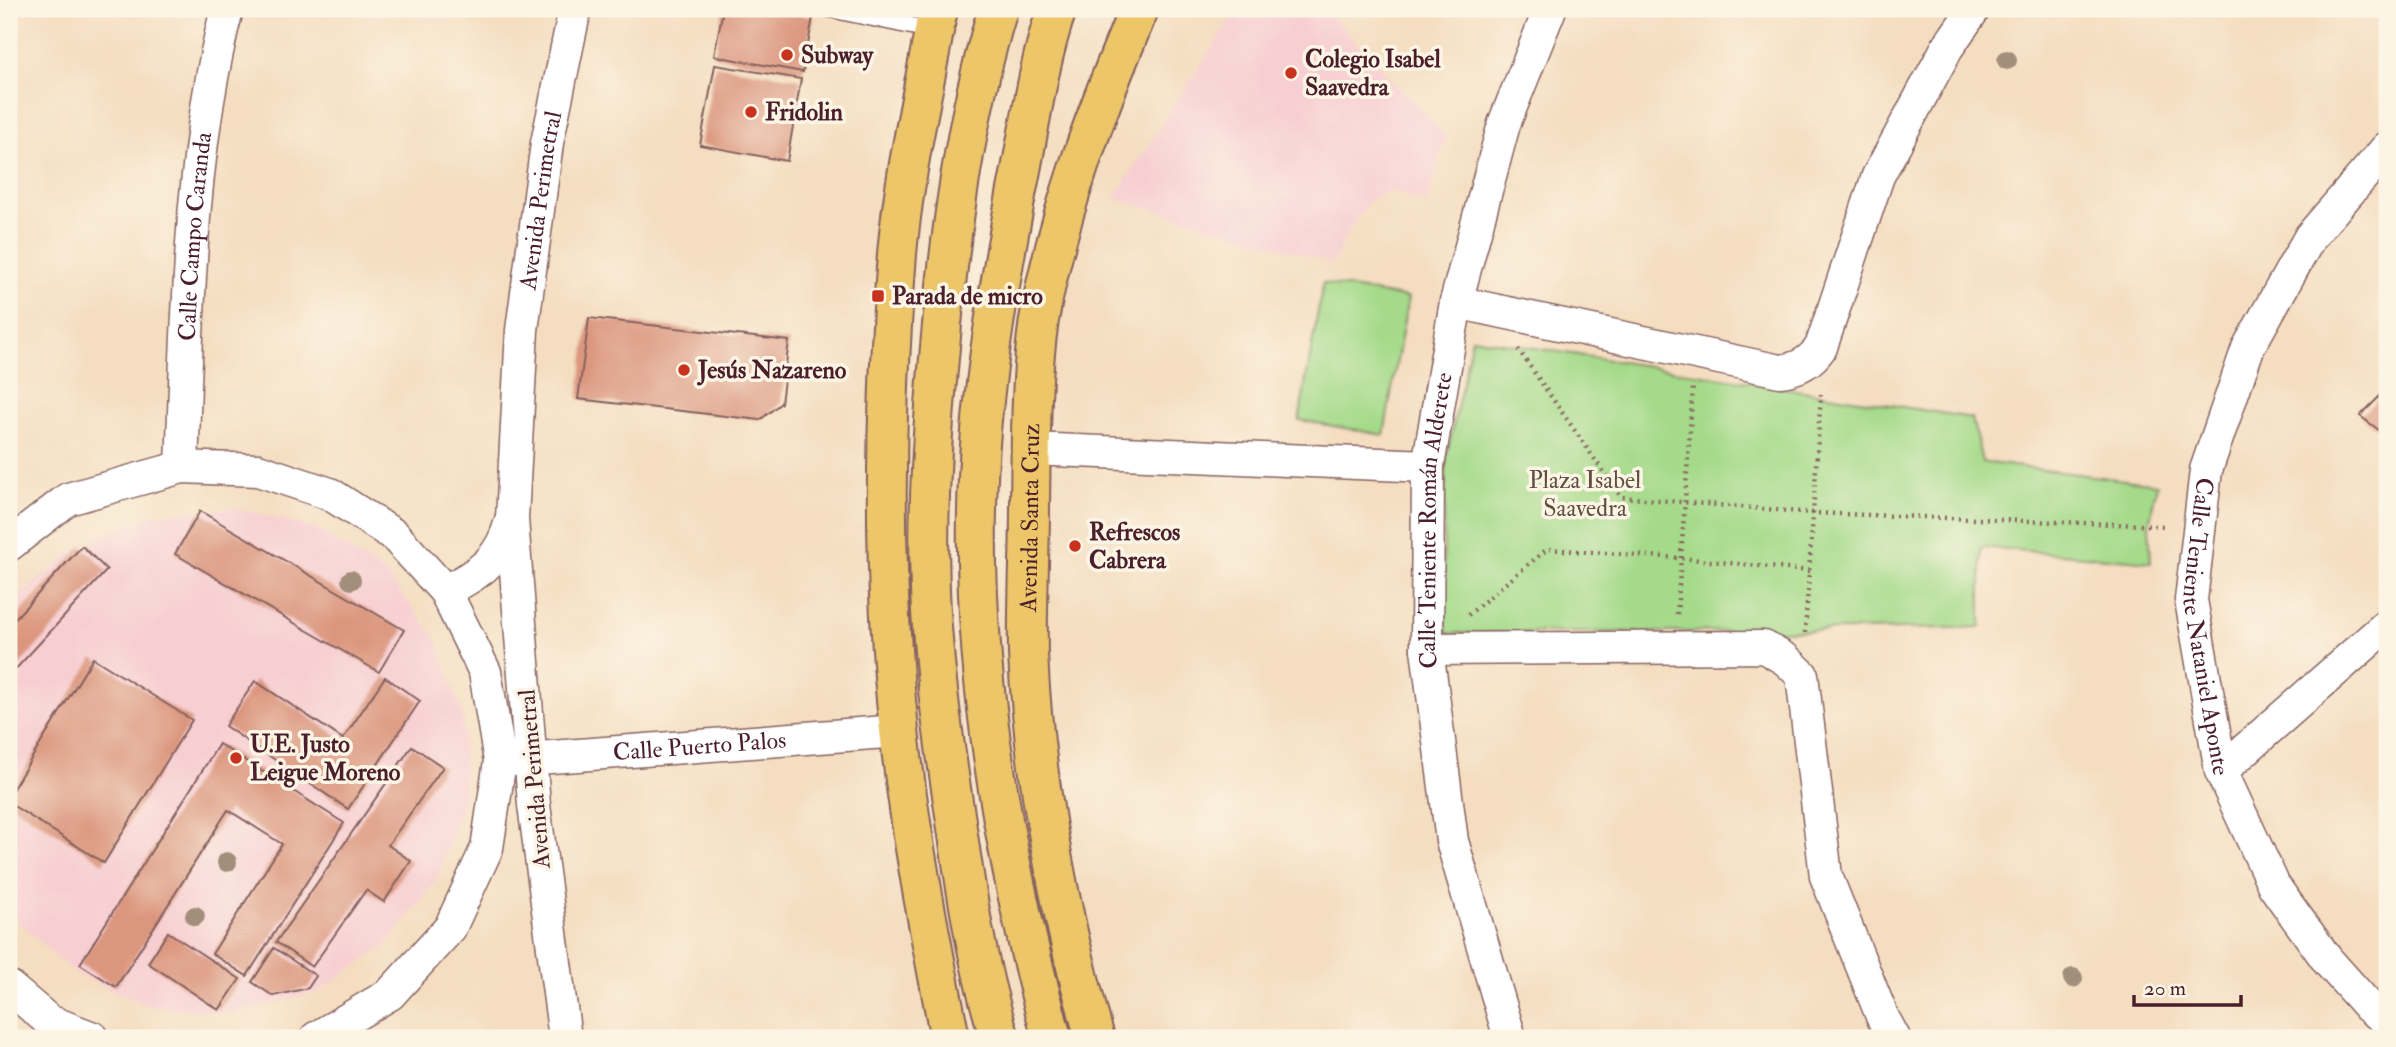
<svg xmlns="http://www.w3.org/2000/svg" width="2396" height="1047" font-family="'IM FELL Double Pica',serif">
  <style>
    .built { fill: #f7cfd2 }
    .green { fill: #a5da8a; stroke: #787c5a; stroke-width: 2 }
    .building { fill: #db967e }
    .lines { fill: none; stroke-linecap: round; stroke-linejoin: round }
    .lane-casing { stroke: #86625f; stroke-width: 19 }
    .street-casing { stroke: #86625f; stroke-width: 35 }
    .primary-casing { stroke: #86625f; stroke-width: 42 }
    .path { stroke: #86625f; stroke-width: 4.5; stroke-dasharray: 2 5; stroke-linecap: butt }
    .lane { stroke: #fff; stroke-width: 16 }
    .street { stroke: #fff; stroke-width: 32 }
    .primary { stroke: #ecc669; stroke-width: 38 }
    .tree { fill: #a38e7b }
    .poi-dot { fill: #c8321e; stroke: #fcf5e5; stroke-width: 2.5 }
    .labels { text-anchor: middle; stroke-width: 7; stroke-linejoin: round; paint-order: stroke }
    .poi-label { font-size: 24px; font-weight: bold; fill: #4a1f2b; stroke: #fcf5e5; text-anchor: start }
    .street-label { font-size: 24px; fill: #4a1f2b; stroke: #fcf5e5 }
    .park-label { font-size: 24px; fill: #614e43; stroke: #fcf5e5 }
  </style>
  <rect width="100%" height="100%" fill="#fcf5e5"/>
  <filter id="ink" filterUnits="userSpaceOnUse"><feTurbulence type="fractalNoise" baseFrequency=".0143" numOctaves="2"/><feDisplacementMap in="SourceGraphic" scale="14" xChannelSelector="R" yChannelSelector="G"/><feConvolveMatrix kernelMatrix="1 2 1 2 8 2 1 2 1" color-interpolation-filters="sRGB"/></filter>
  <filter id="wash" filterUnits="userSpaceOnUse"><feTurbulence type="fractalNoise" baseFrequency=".00686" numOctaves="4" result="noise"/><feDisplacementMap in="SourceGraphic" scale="28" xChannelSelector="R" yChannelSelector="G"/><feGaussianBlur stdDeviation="1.57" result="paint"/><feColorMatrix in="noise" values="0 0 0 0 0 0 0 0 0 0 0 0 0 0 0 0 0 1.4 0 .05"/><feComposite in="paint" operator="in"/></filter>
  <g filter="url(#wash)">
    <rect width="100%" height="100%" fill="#f4ddc0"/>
    <!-- built -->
    <path class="built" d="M1237 9H1325L1446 137 1427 203 1392 191 1369 201 1350 228 1333 263 1114 198Z
      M234 508 315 528 385 573 436 638 463 716 464 800 437 879 386 945 317 992 235 1013 152 1007 76 974 14 918 9 908V614L23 592 75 550 151 515Z"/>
    <!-- green -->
    <path class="green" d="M1323 283 1408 298 1384 435 1299 420Z
      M1472 338 1972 418 1982 462 2157 484 2149 524 2151 562 1981 547V627C1803 633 1625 631 1447 633L1443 581 1446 460Z"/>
    <g id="blocks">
      <!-- building -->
      <path class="building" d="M723 9H769L813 17 803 72 714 56Z
        M715 65 801 79 787 161 700 145Z
        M589 318 789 341 781 403 760 420 578 399Z
        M2387 389V436L2360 416Z
        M200 511 404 630 379 672 175 554Z
        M82 546 107 570 13 672 9 668V625Z
        M93 658 192 720 104 863 9 803V795Z
        M385 677 420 701 348 809 225 726 255 681 343 739Z
        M219 744 344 823 247 976 212 954 282 844 228 810 116 987 80 964Z
        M412 746 443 767 388 845 411 861 384 902 366 890 312 967 276 942Z
        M168 932 240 979 219 1010 148 963Z
        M274 948 316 976 308 988 273 996 252 982Z"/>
    </g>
  </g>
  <g filter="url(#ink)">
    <use href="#blocks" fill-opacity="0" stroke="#86625f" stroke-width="2"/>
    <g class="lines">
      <!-- lane casing -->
      <g class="lane-casing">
        <path id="lane" d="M830 9 935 31"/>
      </g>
      <!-- street casing -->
      <g class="street-casing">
        <g id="street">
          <path id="s1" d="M2387 148 2310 237 2248 348 2206 470 2191 600 2221 771 2274 886 2328 961 2369 1007 2387 1020"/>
          <path d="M1456 302 1780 371C1798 369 1811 362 1821 347L1878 176 1947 48 1974 9"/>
          <path d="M1031 449 1428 466"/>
          <path id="s2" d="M182 467C188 314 189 157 227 9"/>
          <path d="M9 545 68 499 182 467 258 470 330 494 394 535 445 591 485 672 500 761 487 848 450 928 390 994 316 1038"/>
          <path d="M445 591C480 574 502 558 511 520"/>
          <path d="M1427 649 1764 647 1785 659 1802 675 1826 876 1882 1016 1894 1038"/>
          <path id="s3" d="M511 760 899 731"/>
          <path d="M2221 771 2387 625"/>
          <path d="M9 987 49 1021 93 1038"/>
          <path id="s4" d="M565 1038 534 805 512 519 522 330 547 143 575 9"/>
          <path id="s5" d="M1510 1038 1452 841 1427 649 1428 466 1456 302 1504 124 1550 9"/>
        </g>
      </g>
      <!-- primary casing -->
      <g class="primary-casing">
        <g id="primary">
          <path d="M938 9C924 90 904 172 897 254 884 412 882 572 899 730 910 834 930 936 950 1038"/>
          <path d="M998 9C965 118 950 233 940 347 932 434 926 523 931 611 935 681 945 751 956 821 966 892 978 970 1000 1038"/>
          <path d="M1052 1038C999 843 964 634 981 431 988 350 1002 269 1017 190 1029 133 1038 63 1057 9"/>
          <path id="s6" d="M1095 1038C1061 919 1033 777 1028 653 1027 604 1030 554 1030 505 1031 446 1030 379 1039 320 1058 213 1097 109 1139 9"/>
        </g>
      </g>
      <!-- path -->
      <path class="path" d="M1518 349 1621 497 1813 513 2166 526
        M1677 614 1693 386
        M1468 615 1547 549 1680 558 1809 571
        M1805 633 1821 394"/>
      <!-- lane -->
      <use href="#lane" class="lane"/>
      <!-- street -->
      <use href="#street" class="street"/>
      <!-- primary -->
      <use href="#primary" class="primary"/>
    </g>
    <!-- trees -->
    <g class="tree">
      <circle cx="2007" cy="60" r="10"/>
      <circle cx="351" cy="580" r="10"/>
      <circle cx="227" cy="862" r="10"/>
      <circle cx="195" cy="916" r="10"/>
      <circle cx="2073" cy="978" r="10"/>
    </g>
  </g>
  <!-- markers -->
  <g class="poi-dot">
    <circle cx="787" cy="55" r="7"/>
    <circle cx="1291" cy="73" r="7"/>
    <circle cx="751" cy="112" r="7"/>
    <rect x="871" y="289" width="14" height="14" rx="3.5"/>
    <circle cx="684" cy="370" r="7"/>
    <circle cx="1075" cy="546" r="7"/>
    <circle cx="236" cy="758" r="7"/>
  </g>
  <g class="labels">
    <!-- poi labels -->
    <g class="poi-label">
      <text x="801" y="63">Subway</text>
      <text x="1305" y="67">Colegio Isabel<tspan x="1305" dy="28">Saavedra</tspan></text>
      <text x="765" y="120">Fridolin</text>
      <text x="892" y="304">Parada de micro</text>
      <text x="698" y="378">Jesús Nazareno</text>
      <text x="1089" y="540">Refrescos<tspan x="1089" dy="28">Cabrera</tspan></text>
      <text x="250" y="752">U.E. Justo<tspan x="250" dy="28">Leigue Moreno</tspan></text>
    </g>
    <!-- street labels -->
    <g class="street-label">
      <text dy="8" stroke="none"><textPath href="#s4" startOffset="842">Avenida Perimetral</textPath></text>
      <text dy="8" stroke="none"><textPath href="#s2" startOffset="231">Calle Campo Caranda</textPath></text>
      <text dy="8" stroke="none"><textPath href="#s6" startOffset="527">Avenida Santa Cruz</textPath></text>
      <text dy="8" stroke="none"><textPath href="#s5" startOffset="528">Calle Teniente Román Alderete</textPath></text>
      <text dy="8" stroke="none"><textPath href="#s1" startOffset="532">Calle Teniente Nataniel Aponte</textPath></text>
      <text dy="8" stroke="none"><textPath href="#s3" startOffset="189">Calle Puerto Palos</textPath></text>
      <text transform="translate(534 779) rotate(-95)" y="8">Avenida Perimetral</text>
    </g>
    <!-- park labels -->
    <g class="park-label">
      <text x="1585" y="488">Plaza Isabel<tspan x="1585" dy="28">Saavedra</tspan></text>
    </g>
  </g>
  <!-- margin -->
  <rect width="2396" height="1047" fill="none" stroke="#fcf5e5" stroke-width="35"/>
  <!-- scale -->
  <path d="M2134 995v10h107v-10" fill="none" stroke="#4a1f2b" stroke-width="3.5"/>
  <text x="2144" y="995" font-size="21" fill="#4a1f2b" stroke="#fcf5e5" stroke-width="5" paint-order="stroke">20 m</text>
</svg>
